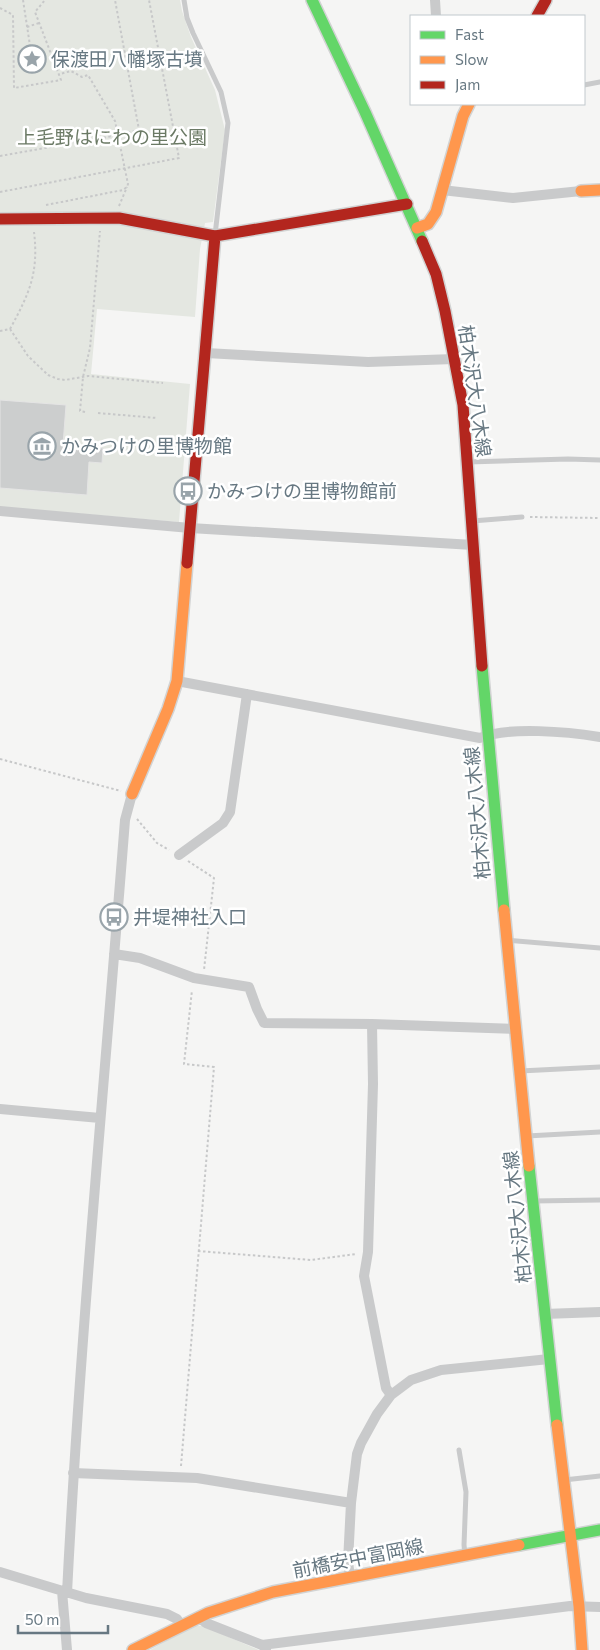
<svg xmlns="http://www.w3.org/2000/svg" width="600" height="1650" font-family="Commissioner,'Noto Sans JP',sans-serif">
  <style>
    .green { fill: #e4e7e1 }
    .building { fill: #cccece; stroke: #e4e4e4 }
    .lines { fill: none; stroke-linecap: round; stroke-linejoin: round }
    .fast-casing { stroke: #d2d3d3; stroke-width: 14 }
    .slow-casing { stroke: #d2d3d3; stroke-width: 14 }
    .jam-casing { stroke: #d2d3d3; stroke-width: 14 }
    .path { stroke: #c7c8c9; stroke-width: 2; stroke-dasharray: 2.5 2.5; stroke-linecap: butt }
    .lane { stroke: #c9cacb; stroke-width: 5 }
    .street { stroke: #c9cacb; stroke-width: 10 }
    .fast { stroke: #63d668; stroke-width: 11 }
    .slow { stroke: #ff974d; stroke-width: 11 }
    .jam { stroke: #b3261e; stroke-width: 11 }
    .labels { text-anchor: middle; stroke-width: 5; stroke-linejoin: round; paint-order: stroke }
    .poi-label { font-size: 19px; fill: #677882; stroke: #fff; text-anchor: start }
    .park-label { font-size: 19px; fill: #6b7a65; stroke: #fff }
    .street-label { font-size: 19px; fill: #677882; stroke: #fff }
  </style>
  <rect width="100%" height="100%" fill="#f5f5f4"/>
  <!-- green -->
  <path class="green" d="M0 0H180L182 11 191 37 215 90 225 130 213 222 205 223 200 249 195 317 97 309 91 374 190 384 179 522 0 507Z
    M194 1626H203L259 1650H150Z"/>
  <!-- building -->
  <path class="building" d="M0 400 66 405 63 445 103 448 102 463 89 462 87 495 0 488Z"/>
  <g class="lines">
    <!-- fast casing -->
    <g class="fast-casing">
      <path id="fast" d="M312 0 365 112 422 241
        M482 666 504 910
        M529 1166 557 1425
        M519 1545 600 1530"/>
    </g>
    <!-- slow casing -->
    <g class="slow-casing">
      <path id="slow" d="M581 191 600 190
        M417 228 428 224 436 212 463 116 469 104
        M132 794 168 709 177 681 187 563
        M504 910 529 1166
        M557 1425 579 1606 582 1650
        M133 1650 208 1613 273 1592 519 1545"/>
    </g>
    <!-- jam casing -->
    <g class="jam-casing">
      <path id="jam" d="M537 16 546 0
        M0 219 119 218 215 236 407 204
        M422 241 436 274 445 311 463 405 482 666
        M187 563 215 236"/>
    </g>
    <!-- path -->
    <path class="path" d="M23 0 33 65
      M0 8 13 15 14 88 61 80 35 12 45 0
      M27 27 39 23
      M0 156 118 135 139 130 115 0
      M0 192 179 158 149 0
      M46 205 123 190 127 187 128 184 115 121 88 75 82 77 71 71 60 74
      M119 206 127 187
      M10 329 28 356 48 375 58 379 65 380 88 376 163 383
      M10 329C29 294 39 273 34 232
      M0 331 10 329
      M85 412 80 411 83 377 90 348 100 231
      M98 413 157 418
      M530 517 600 518
      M0 759 121 791
      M137 819 157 843 169 850
      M188 861 214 878 204 970
      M198 1251 311 1260 356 1254
      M181 1466 214 1067 184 1064 192 990"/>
    <!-- lane -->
    <path class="lane" d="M184 0 187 18 193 33 221 92 228 123 215 235
      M584 85 600 82
      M468 462 568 459 600 460
      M472 521 522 517
      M506 940 600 948
      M520 1071 600 1067
      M527 1136 600 1132
      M533 1201 600 1200
      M459 1450 466 1492 464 1545 465 1554
      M564 1480 600 1476"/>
    <!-- street -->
    <path class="street" d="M435 0 436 16
      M442 190 513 198 581 191
      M206 353 368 362 454 359
      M0 511 190 528 473 545
      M177 681 480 738C508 726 569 732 600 737
      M179 855 223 823 230 812 247 694
      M114 954 140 958 194 978 249 987 257 1009 264 1023 372 1024 514 1029
      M372 1024 373 1084 368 1252 364 1276 386 1388 391 1395
      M0 1109 100 1118
      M544 1314 600 1312
      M73 1473 197 1478 351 1503
      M0 1572 86 1598 167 1614 177 1619 181 1625
      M350 1577 348 1562 351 1503 357 1454 361 1443 377 1414 391 1395 411 1380 441 1370 549 1359
      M62 1591 67 1650
      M67 1593C80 1335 105 1077 125 820L132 794
      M198 1617 206 1623 262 1645 266 1649
      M262 1645 570 1606 600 1607"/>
    <!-- fast -->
    <use href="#fast" class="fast"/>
    <!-- slow -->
    <use href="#slow" class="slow"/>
    <!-- jam -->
    <use href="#jam" class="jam"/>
  </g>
  <!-- icons -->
  <defs>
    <g id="sight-ring" transform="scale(1.4375)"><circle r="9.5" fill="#fff" stroke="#99a4aa" stroke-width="1.5"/><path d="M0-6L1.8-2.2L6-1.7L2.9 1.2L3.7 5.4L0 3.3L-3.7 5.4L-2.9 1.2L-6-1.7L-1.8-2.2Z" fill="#99a4aa"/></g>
    <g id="museum-ring" transform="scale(1.4375)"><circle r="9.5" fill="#fff" stroke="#99a4aa" stroke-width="1.5"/><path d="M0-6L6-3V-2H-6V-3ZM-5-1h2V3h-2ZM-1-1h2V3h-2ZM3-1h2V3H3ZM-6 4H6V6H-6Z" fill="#99a4aa"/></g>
    <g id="bus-ring" transform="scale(1.4375)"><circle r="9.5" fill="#fff" stroke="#99a4aa" stroke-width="1.5"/><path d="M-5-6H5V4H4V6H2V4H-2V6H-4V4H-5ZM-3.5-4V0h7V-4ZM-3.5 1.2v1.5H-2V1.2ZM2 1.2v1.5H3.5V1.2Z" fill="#99a4aa"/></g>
  </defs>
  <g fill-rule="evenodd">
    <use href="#sight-ring" x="32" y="59"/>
    <use href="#museum-ring" x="42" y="446"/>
    <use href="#bus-ring" x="188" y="491"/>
    <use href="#bus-ring" x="114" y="917"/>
  </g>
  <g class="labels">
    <!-- poi labels -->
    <g class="poi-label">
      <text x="51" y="66">保渡田八幡塚古墳</text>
      <text x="61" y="453">かみつけの里博物館</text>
      <text x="207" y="498">かみつけの里博物館前</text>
      <text x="133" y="924">井堤神社入口</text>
    </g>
    <!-- park labels -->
    <g class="park-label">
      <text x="112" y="144">上毛野はにわの里公園</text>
    </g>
    <!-- street labels -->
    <g class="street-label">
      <text transform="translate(475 391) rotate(82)" y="7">柏木沢大八木線</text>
      <text transform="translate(477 813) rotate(-95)" y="7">柏木沢大八木線</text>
      <text transform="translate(517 1217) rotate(-96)" y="7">柏木沢大八木線</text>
      <text transform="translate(358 1558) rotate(-11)" y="7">前橋安中富岡線</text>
    </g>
  </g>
  <!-- legend -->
  <rect x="410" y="15" width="175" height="90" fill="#ffffff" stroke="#c2c9cd"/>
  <rect x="420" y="31" width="25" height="8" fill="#63d668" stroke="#c2c9cd"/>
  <text x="455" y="40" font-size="15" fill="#677882">Fast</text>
  <rect x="420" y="56" width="25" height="8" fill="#ff974d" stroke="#c2c9cd"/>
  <text x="455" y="65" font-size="15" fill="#677882">Slow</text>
  <rect x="420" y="81" width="25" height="8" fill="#b3261e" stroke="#c2c9cd"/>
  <text x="455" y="90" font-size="15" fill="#677882">Jam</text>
  <!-- scale -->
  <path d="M18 1625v8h90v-8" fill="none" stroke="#677882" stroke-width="2.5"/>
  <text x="25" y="1625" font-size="15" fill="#677882" stroke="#ffffff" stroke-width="4" paint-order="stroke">50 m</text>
</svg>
